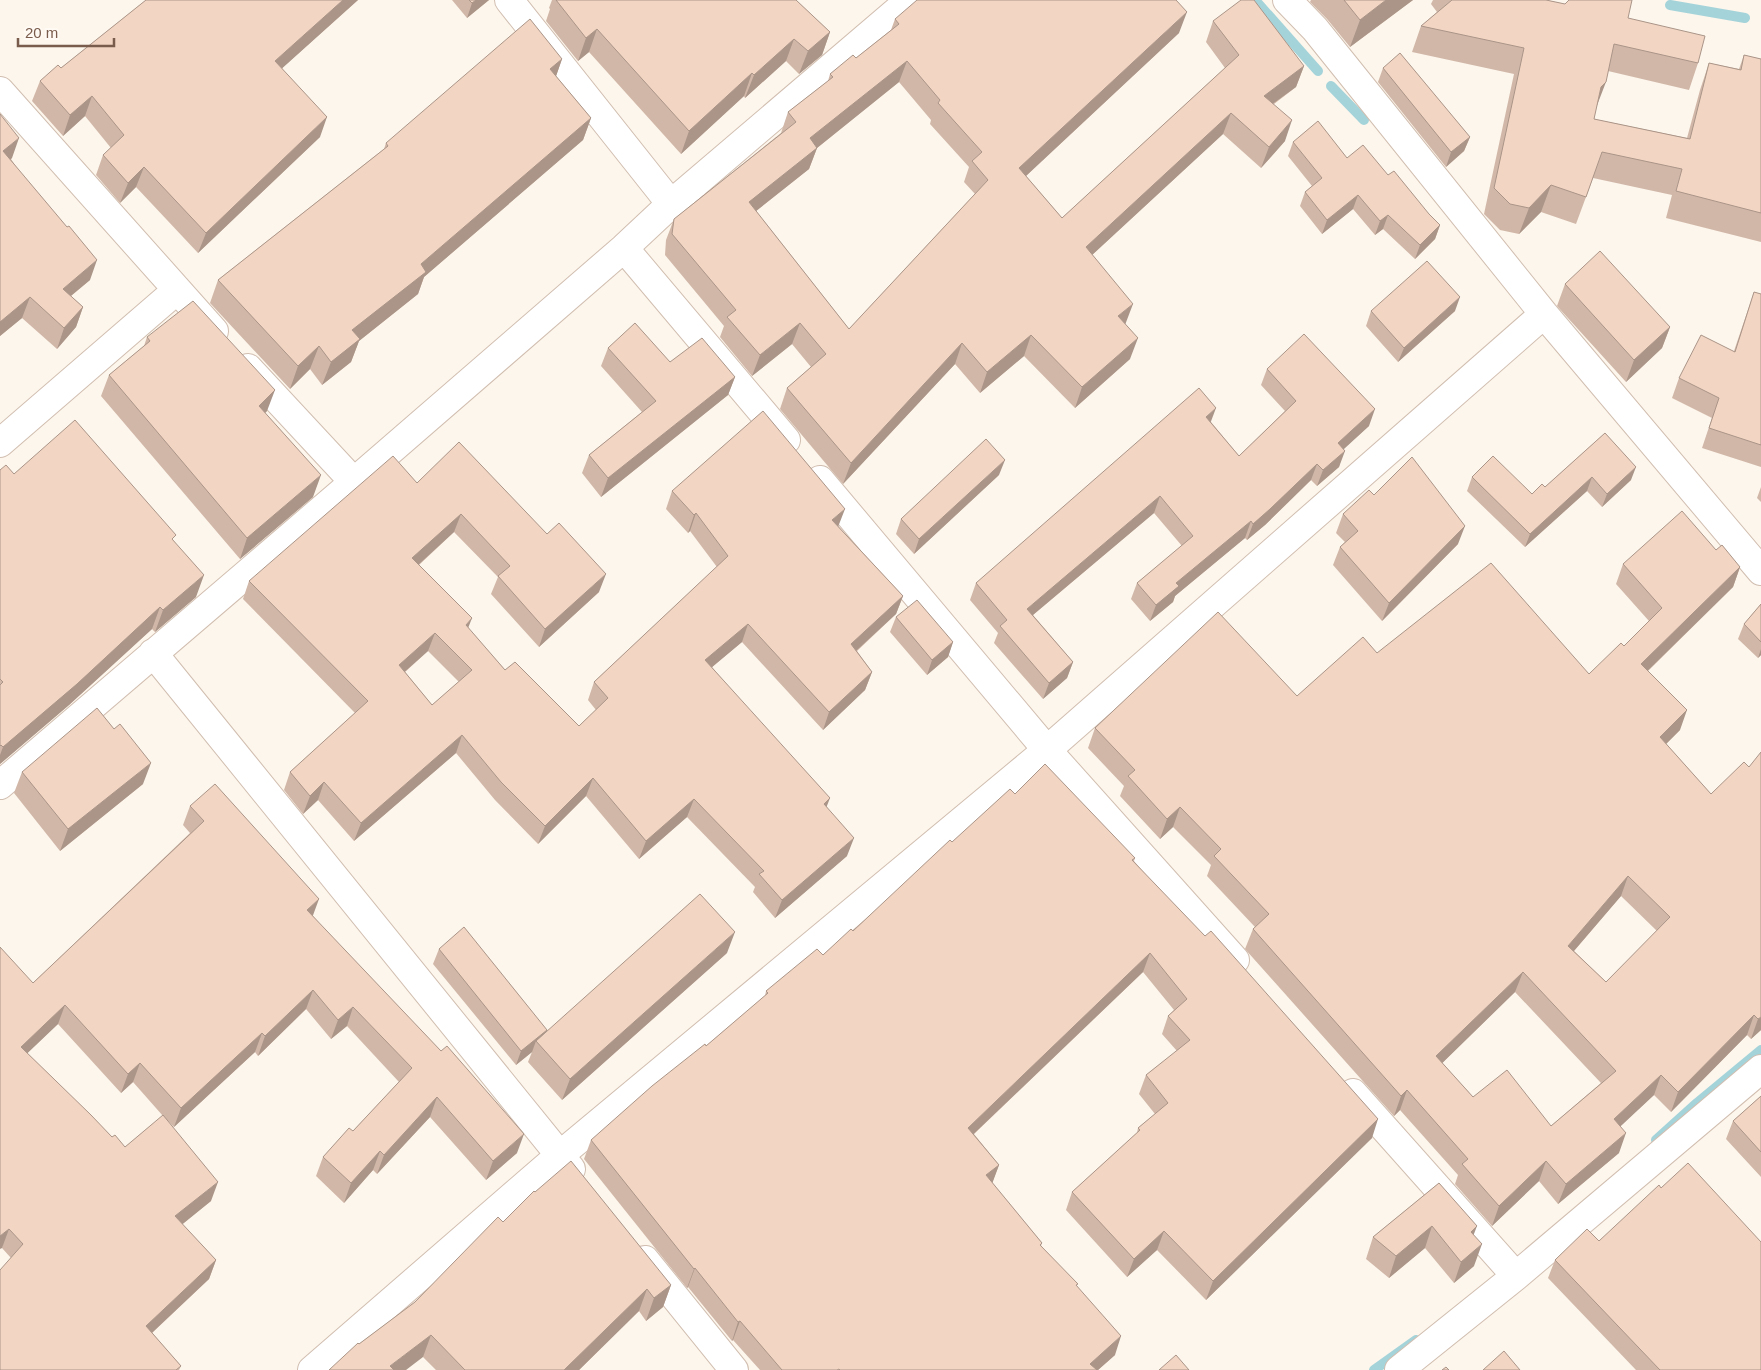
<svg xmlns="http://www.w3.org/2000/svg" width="1761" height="1370" font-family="Helvetica,sans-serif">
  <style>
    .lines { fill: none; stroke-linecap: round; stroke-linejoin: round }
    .stream { stroke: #a5d3da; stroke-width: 10 }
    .street-casing { stroke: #d1beb0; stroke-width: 30 }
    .street { stroke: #fff; stroke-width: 28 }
    .wall { fill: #d1b7a8; fill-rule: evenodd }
    .shaded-wall { fill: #aa9588 }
    .building { fill: #f3d5c3; stroke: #aa9588; fill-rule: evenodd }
  </style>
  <rect width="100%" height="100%" fill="#fdf6ec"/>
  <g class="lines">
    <!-- stream -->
    <path class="stream" d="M1255 0 1318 71
      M1670 5 1745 18
      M1331 86 1364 120
      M1656 1140 1697 1103 1761 1050
      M1374 1370 1416 1340"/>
    <!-- street casing -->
    <g class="street-casing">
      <path id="street" d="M509 0 671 204
        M1287 0 1315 29 1544 314 1761 571
        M0 91 214 331
        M624 248 786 440
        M248 368 354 482
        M0 443 177 290
        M820 480 1047 750 1235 960
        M153 653 571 1169
        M0 785 354 482 624 248 671 204 910 0
        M1353 1093 1516 1276
        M645 1260 734 1370
        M312 1370 560 1155 1047 750 1544 314
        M1399 1370 1516 1276 1761 1069"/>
    </g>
    <!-- street -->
    <use href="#street" class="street"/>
  </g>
  <!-- wall -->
  <path class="wall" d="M146 0H358L282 68 320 137 198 253 136 187 120 203 96 175 103 155 111 148 85 116 63 136 32 101 40 81 61 68Z
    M452 0H489L467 18Z
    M552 0H796L830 32 822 55 799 74 786 61 745 98 744 96 681 154 589 52 578 61 546 21 550 9 549 8Z
    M1311 0H1413L1350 47 1327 19 1310 2Z
    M1433 0H1546L1628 18 1698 63 1689 90 1608 71 1596 108 1594 119 1687 138 1700 90 1709 63 1739 69 1744 55 1761 59V242L1666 218 1672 195 1593 178 1576 224 1541 212 1519 234 1500 230 1484 214 1514 74 1412 52 1421 26 1437 12 1431 4Z
    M895 19 1179 33 1026 176 1062 218 1225 68 1206 42 1213 21 1304 66 1296 87 1274 104 1285 141 1261 168 1223 134 1092 255 1125 324 1130 359 1075 408 1024 356 980 393 955 364 843 484 780 409 787 388 811 367 792 344 752 376 720 337 724 326 665 255 666 240 674 219 781 133 788 112 828 81 830 74 856 58 891 30ZM899 82 931 120 930 124 969 167 964 182 975 194 849 329 756 211 809 169 817 148Z
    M562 59 556 76 591 118 583 140 424 277 418 294 359 341 351 362 322 385 310 369 290 389 210 303 218 280 384 149 386 143Z
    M1383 68 1470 137 1464 151 1446 167 1378 82Z
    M0 114 12 158 11 159 90 280 71 296 83 307 76 327 57 349 22 318 0 336Z
    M1293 142 1347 158 1388 175 1440 225 1435 239 1415 259 1383 229 1375 235 1353 209 1322 234 1300 206 1305 192 1312 186 1288 156Z
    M1565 284 1670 327 1662 348 1626 382 1557 306Z
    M1754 292 1761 294V467L1702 448 1712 418 1672 398 1679 378 1734 351Z
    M1371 311H1455L1398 362 1366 326Z
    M147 337 267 411 265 413 313 497 240 559 101 396 109 375 144 346Z
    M608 348 735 377 728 395 601 497 582 473 589 455 642 412 601 366Z
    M1267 369 1369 426 1343 449 1339 467 1317 486 1311 480 1265 525 1247 540 1245 538 1175 596 1173 602 1150 621 1131 599 1137 583 1182 546 1154 513 1033 615 1073 662 1067 678 1043 699 994 643 998 633 970 600 976 583 1211 422 1239 456 1285 411 1261 385Z
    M1605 433 1631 480 1602 507 1587 491 1525 547 1467 491 1472 477 1532 494 1545 487Z
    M0 470 14 474 174 541 196 597 155 632 152 629 69 705 0 764Z
    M999 475 914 554 896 534 901 519Z
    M417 483 599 592 539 647 491 594 498 577 454 532 419 565 468 628 505 670 579 726 596 710 588 700 594 682 717 567 690 531 688 533 666 509 672 491 838 526 903 596 896 614 857 651 872 672 865 690 823 730 742 642 712 667 827 807 847 856 775 918 753 892 755 887 687 817 639 859 586 796 538 844 495 800 456 753 354 841 318 800 303 814 284 790 290 772 355 713 243 599 249 581ZM428 651 459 682 432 705 405 672Z
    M1761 487V502L1757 498Z
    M1374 495 1458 544 1382 621 1333 565 1340 547 1345 542 1336 533 1343 514Z
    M1716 550 1740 567 1733 587 1648 671 1680 730 1666 744 1711 794 1761 1030 1751 1039 1747 1035 1671 1112 1654 1095 1620 1126 1619 1153 1558 1204 1539 1181 1492 1226 1455 1184 1458 1175 1400 1110 1394 1116 1245 949 1253 929 1255 927 1207 876 1211 865 1173 827 1160 839 1120 796 1124 786 1088 748 1095 728 1297 696 1377 653 1589 674 1624 646 1649 621 1616 584 1623 564ZM1621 896 1657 931 1606 982 1574 951ZM1515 992 1601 1083 1551 1126 1473 1097 1442 1063Z
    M1761 604V655L1758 658 1738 639 1744 624Z
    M896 617 953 642 948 657 927 675 890 632Z
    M114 729 143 784 60 851 14 793 22 772Z
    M1015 794 1135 858 1134 861 1372 1138 1206 1300 1157 1250 1127 1277 1066 1210 1072 1192 1137 1133 1138 1128 1155 1114 1139 1094 1146 1075 1177 1051 1162 1034 1168 1016 1174 1010 1143 972 974 1134 999 1165 992 1183 1042 1243 1041 1246 1077 1286 1115 1355 1098 1370H760L733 1340 732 1341 688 1287 687 1288 584 1159 591 1140 706 1046 765 996 766 991 823 955 853 931 952 842Z
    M190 806 313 916 517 1153 486 1180 430 1117 377 1174 373 1170 344 1203 316 1176 323 1157 353 1131 399 1082 347 1026 331 1039 306 1009 258 1056 255 1052 174 1127 167 1120 211 1201 182 1224 216 1260 209 1279 152 1333 181 1366 179 1370H0L11 1258 2 1248 33 983 190 833 183 825ZM58 1024 121 1093 133 1082 163 1116 125 1147 112 1137 27 1053Z
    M439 949 547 1030 546 1031 727 953 562 1100 528 1062 532 1052 516 1065 433 964Z
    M1761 1096V1177L1726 1139 1733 1121Z
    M1439 1183 1474 1235V1266L1454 1283 1425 1248 1389 1278 1366 1259 1373 1237Z
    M503 1222 671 1285 663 1307 646 1321 639 1311 579 1370H436L423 1357 359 1344 415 1302Z
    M1599 1241 1761 1370H1636L1548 1278 1555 1260Z"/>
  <!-- shaded-wall -->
  <path class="shaded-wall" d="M343 0H358L268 81 275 61Z
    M476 0H489L467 18 472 3Z
    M1386 0H1413L1350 47 1360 20Z
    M1187 12 1179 33 1012 189 1019 168Z
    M597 29 589 52 578 61 586 38Z
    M830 32 822 55 799 74 808 51Z
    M794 39 786 61 745 98 754 75Z
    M562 59 554 82 550 69Z
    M907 61 899 82 817 148 809 169 741 223 749 202 810 138Z
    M1304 66 1296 87 1256 116 1264 96Z
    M752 73 744 96 681 154 689 131Z
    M1606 82 1596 108 1601 87Z
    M92 96 85 116 63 136 70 115Z
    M1231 113 1223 134 1078 268 1086 247Z
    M327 117 320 137 198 253 206 233Z
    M591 118 583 140 424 277 418 294 359 341 351 362 322 385 331 362 352 330 421 264Z
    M1292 120 1285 141 1261 168 1269 147Z
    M1470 137 1464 151 1446 167 1451 152Z
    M19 138 12 158 0 168 3 151Z
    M144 167 136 187 120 203 128 183Z
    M1551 185 1541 212 1519 234 1529 208Z
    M1358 195 1353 209 1322 234 1327 220Z
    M1388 215 1383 229 1375 235 1380 221Z
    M1440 225 1435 239 1415 259 1420 245Z
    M97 260 90 280 55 309 63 289Z
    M30 297 22 318 0 336V322Z
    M1460 297 1455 311 1398 362 1404 348Z
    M1133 304 1125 325 1118 316Z
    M83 307 76 327 57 349 64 328Z
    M800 323 792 344 752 376 760 355Z
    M1670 327 1662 348 1626 382 1634 360Z
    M1031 335 1024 356 980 393 987 372Z
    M1138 338 1130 359 1075 408 1082 387Z
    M962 343 955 364 843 484 851 463Z
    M319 346 310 369 290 389 298 366Z
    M735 377 728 395 601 497 608 478Z
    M275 390 267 411 251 427 259 406Z
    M1216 408 1210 424 1206 417Z
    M1375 409 1369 426 1332 460 1338 443Z
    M1345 451 1339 467 1317 486 1323 470Z
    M1005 460 999 475 914 554 919 539Z
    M1317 464 1311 480 1265 525 1247 540 1253 524Z
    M1636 467 1631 480 1602 507 1607 494Z
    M321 475 313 497 240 559 247 538Z
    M1592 477 1587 491 1525 547 1530 534Z
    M1160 496 1154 513 1021 625 1027 609Z
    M845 509 838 527 832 520Z
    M696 513 690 531 688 533 694 515Z
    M461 514 454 532 406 576 412 558Z
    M1251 521 1245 538 1175 596 1173 602 1150 621 1156 605 1176 583Z
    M1465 526 1458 544 1382 621 1389 603Z
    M1740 567 1733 587 1634 684 1641 664Z
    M606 574 599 592 539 647 545 629Z
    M204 575 196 597 155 632 163 610Z
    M903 596 896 614 845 661 851 644Z
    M160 607 152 629 69 705 0 764V755L3 747Z
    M472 618 465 636 466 625Z
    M748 624 742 642 699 678 705 660Z
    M435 633 428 651 392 683 399 665Z
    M953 642 948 657 927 675 932 660Z
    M1761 649V655L1758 658Z
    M1073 662 1067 678 1043 699 1049 683Z
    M872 672 865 690 823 730 829 712Z
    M1687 710 1680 730 1653 757 1660 737Z
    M462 735 456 753 354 841 361 823Z
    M151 763 143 784 60 851 68 829Z
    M593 778 586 796 538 844 545 826Z
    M324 782 318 800 303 814 310 796Z
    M830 798 823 816 824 804Z
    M694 799 687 817 639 859 646 841Z
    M1180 807 1173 827 1160 839 1167 819Z
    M854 838 847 856 775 918 782 900Z
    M1628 876 1621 896 1561 966 1568 946Z
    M319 899 312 918 307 910Z
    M735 932 727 953 562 1100 570 1079Z
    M1150 953 1143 972 961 1146 968 1128Z
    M1523 972 1515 992 1429 1076 1436 1056Z
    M313 990 306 1009 258 1056 265 1036Z
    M65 1005 58 1024 14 1066 21 1047Z
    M353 1007 347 1026 331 1039 338 1020Z
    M1754 1015 1747 1035 1671 1112 1678 1092Z
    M1761 1017V1030L1751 1039 1758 1019Z
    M547 1030 542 1044 536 1041 532 1052 516 1065 521 1051Z
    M262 1033 255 1052 174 1127 181 1108Z
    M140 1063 133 1082 121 1093 128 1074Z
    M1661 1075 1654 1095 1607 1139 1614 1119Z
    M1407 1090 1400 1110 1394 1116 1401 1096Z
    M437 1097 430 1117 377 1174 384 1155Z
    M1378 1119 1372 1138 1206 1300 1213 1281Z
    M1626 1133 1619 1153 1558 1204 1566 1184Z
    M524 1134 517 1153 486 1180 493 1161Z
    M380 1151 373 1170 344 1203 351 1183Z
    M1546 1161 1539 1181 1492 1226 1499 1206Z
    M999 1165 992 1184 986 1175Z
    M218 1182 211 1201 168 1236 175 1216Z
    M1432 1226 1425 1248 1389 1278 1396 1256Z
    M1477 1226 1469 1247 1471 1232Z
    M9 1229 2 1248 0 1249V1236Z
    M1164 1231 1157 1250 1127 1277 1134 1259Z
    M1482 1244 1474 1266 1454 1283 1461 1262Z
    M216 1260 209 1279 139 1345 146 1326Z
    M695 1268 688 1287 687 1288 694 1269Z
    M671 1285 663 1307 646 1321 654 1298Z
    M647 1289 639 1311 579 1370H564Z
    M740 1321 733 1340 732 1341 738 1322Z
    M431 1335 423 1357 406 1370H389L390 1366Z
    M1121 1336 1115 1355 1098 1370H1088L1090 1364Z"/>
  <!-- building -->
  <path class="building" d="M146 0H343L275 61 327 117 206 233 144 167 128 183 103 155 124 135 92 96 70 115 40 81 58 65 61 68Z
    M469 0H476L472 3Z
    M556 0H796L830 32 808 51 794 39 754 75 752 73 689 131 597 29 586 38Z
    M917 0H1176L1187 12 1019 168 1062 218 1239 55 1213 21 1241 0H1254L1304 66 1264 96 1292 120 1269 147 1231 113 1086 247 1133 304 1118 316 1138 338 1082 387 1031 335 987 372 962 343 851 463 787 388 826 354 800 323 760 355 727 317 736 310 672 234 674 219 796 122 788 112 833 77 830 74 853 55 856 58 899 24 895 19ZM907 61 940 100 938 103 982 152 972 161 988 180 849 329 749 202 817 148 810 138Z
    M1344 0H1386L1360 20Z
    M1452 0H1546L1565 4 1569 0H1632L1628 18 1705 36 1698 63 1614 44 1606 82 1601 87 1594 119 1690 139 1709 63 1741 70 1744 55 1761 59V213L1676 191 1682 169 1602 152 1586 197 1551 185 1529 208 1510 204 1494 188 1524 48 1421 26Z
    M530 19 562 59 550 69 591 118 421 264 426 272 352 330 360 339 331 362 319 346 298 366 218 280 388 146 386 143Z
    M1400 53 1470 137 1451 152 1383 68Z
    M0 114 19 138 3 151 67 227 69 226 97 260 63 289 83 307 64 328 30 297 0 322Z
    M1318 121 1347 158 1363 145 1388 175 1394 171 1429 214 1440 225 1420 245 1388 215 1380 221 1358 195 1327 220 1305 192 1322 178 1293 142Z
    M1600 251 1670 327 1634 360 1565 284Z
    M1427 261 1460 297 1404 348 1371 311Z
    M1754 292 1761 294V445L1709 428 1719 398 1679 378 1701 335 1735 352Z
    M193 301 275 390 259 406 321 475 247 538 109 375 150 341 147 337Z
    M635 323 670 362 702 338 735 377 608 478 589 455 656 401 608 348Z
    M1304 334 1375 409 1338 443 1345 451 1323 470 1317 464 1270 509 1253 524 1251 521 1176 583 1179 586 1156 605 1137 583 1193 536 1160 496 1027 609 1073 662 1049 683 1000 626 1007 620 976 583 1199 388 1216 408 1206 417 1239 456 1296 401 1267 369Z
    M763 411 845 509 832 520 903 596 851 644 872 672 829 712 748 624 705 660 830 798 824 804 854 838 782 900 759 874 764 871 694 799 646 841 593 778 545 826 501 782 462 735 361 823 324 782 310 796 290 772 368 701 249 581 393 456 417 483 459 442 547 534 559 523 606 574 545 629 498 576 510 566 461 514 412 558 472 618 466 625 505 670 515 662 579 726 608 698 594 682 728 556 696 513 694 515 672 491ZM435 633 472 670 432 705 399 665Z
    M75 420 176 535 172 539 204 575 163 610 160 607 77 684 3 747 1 745 0 746V685L3 682 0 679V470L6 465 14 474Z
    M1605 433 1636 467 1607 494 1592 477 1530 534 1472 477 1493 456 1532 494 1542 484 1545 487Z
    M986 439 1005 460 919 539 901 519Z
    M1412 457 1465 526 1389 603 1340 547 1358 531 1343 514 1369 490 1374 495Z
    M1682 511 1716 550 1722 545 1740 567 1641 664 1687 710 1660 737 1711 794 1744 762 1749 767 1761 752V1017L1758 1019 1754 1015 1678 1092 1661 1075 1614 1119 1626 1133 1566 1184 1546 1161 1499 1206 1462 1164 1468 1159 1407 1090 1401 1096 1253 929 1269 914 1214 856 1221 849 1180 807 1167 819 1128 776 1135 770 1095 728 1218 612 1297 696 1363 637 1377 653 1491 563 1589 674 1621 643 1624 646 1662 608 1623 564ZM1628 876 1670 917 1606 982 1568 946ZM1523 972 1616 1071 1551 1126 1507 1070 1473 1097 1436 1056Z
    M917 600 953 642 932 660 896 617Z
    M1761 604V642L1744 624Z
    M97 708 114 729 120 724 151 763 68 829 22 772Z
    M1045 764 1135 858 1132 860 1205 936 1211 931 1378 1119 1213 1281 1164 1231 1134 1259 1072 1192 1140 1130 1138 1128 1168 1103 1146 1075 1190 1040 1168 1016 1187 999 1150 953 968 1128 999 1165 986 1175 1042 1243 1040 1245 1078 1284 1076 1285 1121 1336 1090 1364 1097 1370H840L839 1369 837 1370H782L740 1321 738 1322 695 1268 694 1269 591 1140 652 1086 705 1044 706 1046 768 993 766 991 817 949 823 955 851 929 853 931 950 840 952 842 1010 789 1015 794Z
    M215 784 319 899 307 910 441 1051 447 1046 524 1134 493 1161 437 1097 384 1155 380 1151 351 1183 323 1157 349 1128 353 1131 412 1068 353 1007 338 1020 313 990 265 1036 262 1033 181 1108 140 1063 128 1074 65 1005 21 1047 91 1115 112 1137 115 1135 125 1147 163 1115 218 1182 175 1216 216 1260 146 1326 181 1366 176 1370H0V1270L23 1244 9 1229 0 1236V947L33 983 204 821 190 806Z
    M700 894 735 932 570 1079 536 1041Z
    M464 927 547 1030 521 1051 439 949Z
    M1761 1096V1152L1733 1121Z
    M571 1161 671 1285 654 1298 647 1289 564 1370H465L431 1335 390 1366 394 1370H329L358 1343 359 1344 415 1302 498 1217 503 1222 534 1191 535 1192Z
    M1688 1163 1761 1242V1370H1660L1555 1260 1587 1229 1599 1241 1659 1185 1661 1188Z
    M1439 1183 1477 1226 1471 1232 1482 1244 1461 1262 1432 1226 1396 1256 1373 1237Z
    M1504 1351 1520 1370H1483Z
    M1176 1355 1189 1370H1159Z
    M1446 1367 1449 1370H1442Z"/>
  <!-- scale -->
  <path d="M18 38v8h96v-8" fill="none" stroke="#7a5c4d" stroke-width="2.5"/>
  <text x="25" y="38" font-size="15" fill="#7a5c4d" stroke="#fffaf3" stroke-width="4" paint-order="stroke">20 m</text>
</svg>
